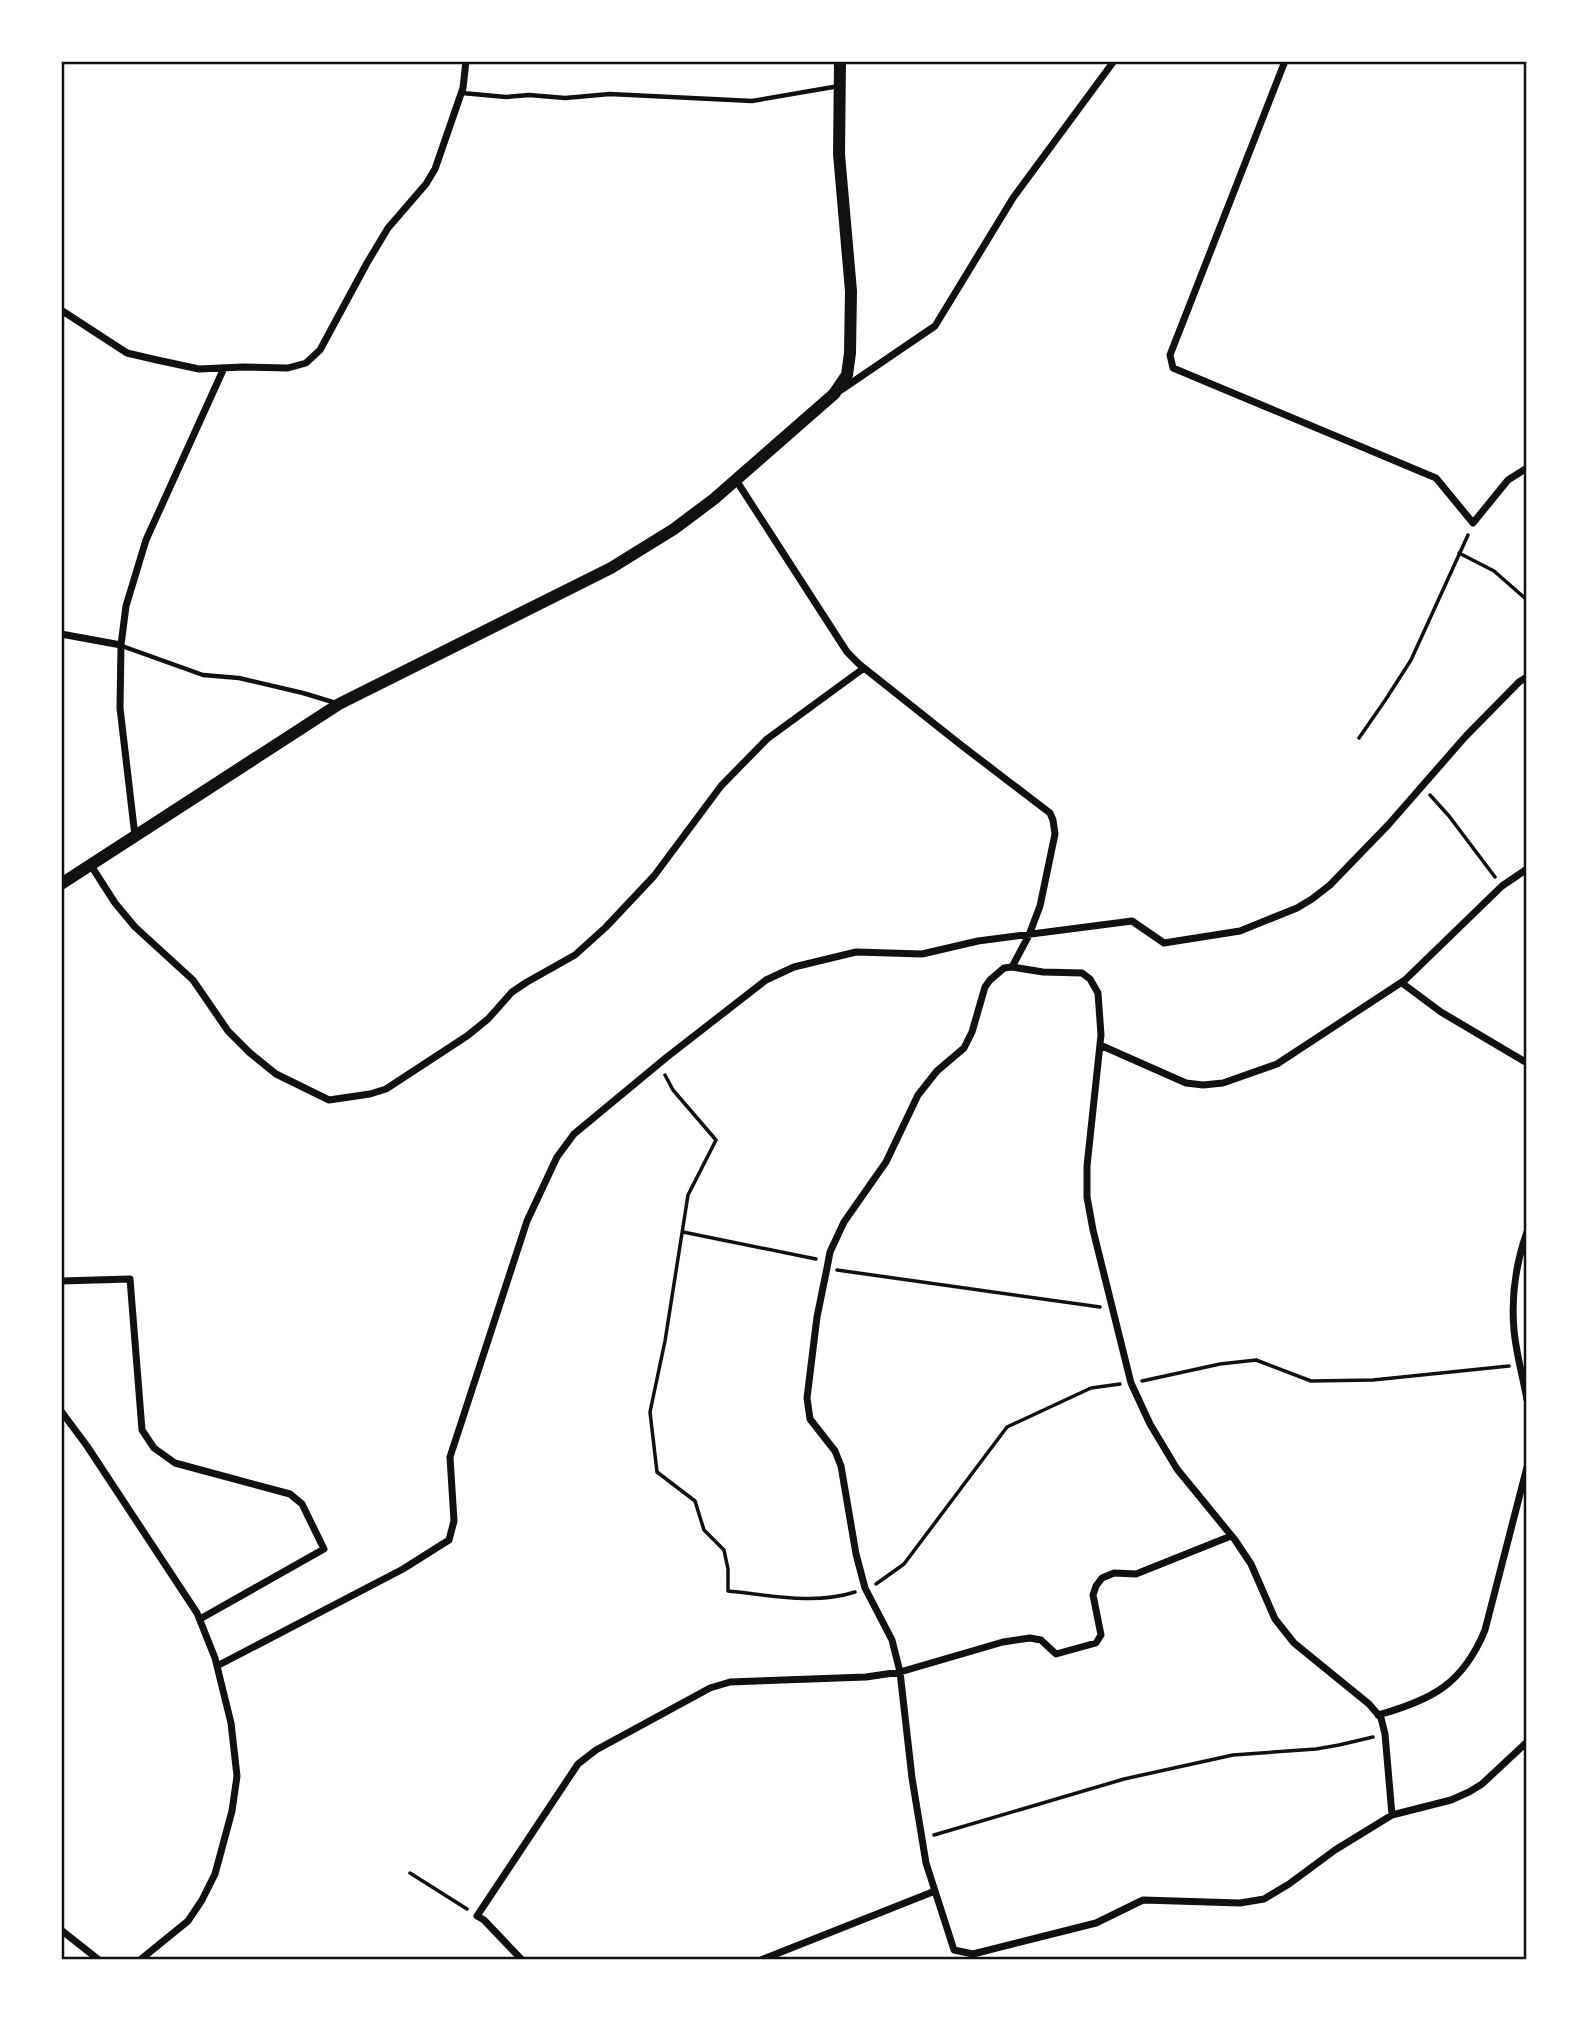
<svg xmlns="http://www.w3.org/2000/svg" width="1588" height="2021" font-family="'Noto Sans',sans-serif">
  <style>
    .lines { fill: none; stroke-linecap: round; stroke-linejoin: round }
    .path { stroke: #111; stroke-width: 3.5 }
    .service { stroke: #111; stroke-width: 4.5 }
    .minor { stroke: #111; stroke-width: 7 }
    .secondary { stroke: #111; stroke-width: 12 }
    .neatline { fill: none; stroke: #111; stroke-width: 2.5 }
  </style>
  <rect width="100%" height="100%" fill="#fff"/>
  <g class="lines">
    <!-- path -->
    <path class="path" d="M1459 553 1494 571 1527 600
      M1359 738 1386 699 1411 660 1468 535
      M1430 795 1449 816 1495 877
      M665 1075 673 1090 716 1140 688 1195 665 1341 650 1412 657 1472 695 1501 704 1530 724 1550 728 1569V1591C769 1595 815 1605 855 1592
      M683 1232 816 1259
      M837 1270 1100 1307
      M1142 1381 1220 1364 1256 1360 1311 1381 1373 1380 1509 1366
      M876 1584 904 1564 1007 1427 1091 1388 1120 1384
      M934 1835 1124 1779 1233 1755 1316 1749 1339 1745 1373 1737
      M410 1873 467 1909"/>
    <!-- service -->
    <path class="service" d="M462 93 506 97 529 95 565 98 610 94 752 101 839 86
      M122 646 203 675 239 678 303 693 336 703"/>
    <!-- minor -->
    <path class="minor" d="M1285 61 1170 355 1173 368 1436 478 1473 523 1508 480 1527 468
      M61 310 127 353 157 360 199 369 243 367 288 368 306 363 320 350 367 263 388 228 426 184 435 169 463 88 466 61
      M841 390 935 326 1013 198 1114 61
      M736 480 847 652 859 664 961 745 1050 813 1053 820 1055 834 1040 906 1029 935 1012 967
      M61 634 121 645
      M135 836 120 708 121 645 126 606 146 540 224 368
      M90 864 115 903 135 927 193 980 228 1031 250 1053 276 1074 329 1100 370 1094 386 1089 467 1036 488 1019 512 992 527 982 575 955 606 927 654 876 721 786 767 739 864 668
      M1402 983 1441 1012 1527 1063
      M1100 1045 1186 1083 1203 1085 1223 1083 1277 1064 1405 980 1502 886 1527 869
      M1527 1232C1516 1263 1511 1296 1514 1330 1516 1353 1523 1377 1527 1400
      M61 1281 130 1279 142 1430 154 1448 175 1463 290 1494 302 1504 324 1549 200 1619
      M61 1411 87 1446 197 1613 215 1658 231 1723 237 1776 232 1811 215 1874 202 1900 188 1921 140 1960
      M217 1666 403 1569 449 1540 454 1521 450 1457 527 1221 557 1157 574 1134 667 1057 766 980 794 967 856 952 922 954 978 941 1132 921 1164 943 1240 931 1297 908 1312 899 1330 885 1389 824 1465 737 1519 682 1527 677
      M1378 1715C1432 1700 1463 1684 1485 1630L1527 1467
      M1392 1815 1385 1734 1381 1718 1369 1704 1294 1643 1275 1619 1251 1564 1235 1540 1177 1469 1150 1424 1131 1383 1093 1230 1087 1197V1166L1101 1035 1098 993 1090 979 1082 973 1043 972 1012 967 1004 968 990 980 985 987 972 1032 964 1048 937 1071 918 1095 886 1162 844 1222 830 1252 827 1268 817 1317 807 1398 810 1419 835 1451 841 1466 856 1554 865 1588 892 1640 900 1672 912 1778 926 1863 954 1950 973 1954 1096 1923 1143 1900 1240 1903 1264 1899 1289 1884 1335 1850 1392 1815 1451 1800 1469 1792 1482 1784 1527 1742
      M61 1930 99 1960
      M522 1960 484 1920 477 1916 578 1764 596 1750 710 1688 730 1682 866 1677 900 1672 1003 1642 1030 1638 1041 1640 1056 1654 1096 1643 1101 1635 1093 1595 1096 1586 1102 1578 1114 1573 1136 1574 1231 1536
      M761 1960 935 1891"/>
    <!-- secondary -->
    <path class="secondary" d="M61 884 339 704 611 568 674 529 714 499 834 394 847 375 850 353 851 291 839 154 840 61"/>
  </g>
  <!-- border -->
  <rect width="1588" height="2021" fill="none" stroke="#ffffff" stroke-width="126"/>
  <rect x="63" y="63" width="1462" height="1895" class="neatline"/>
</svg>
